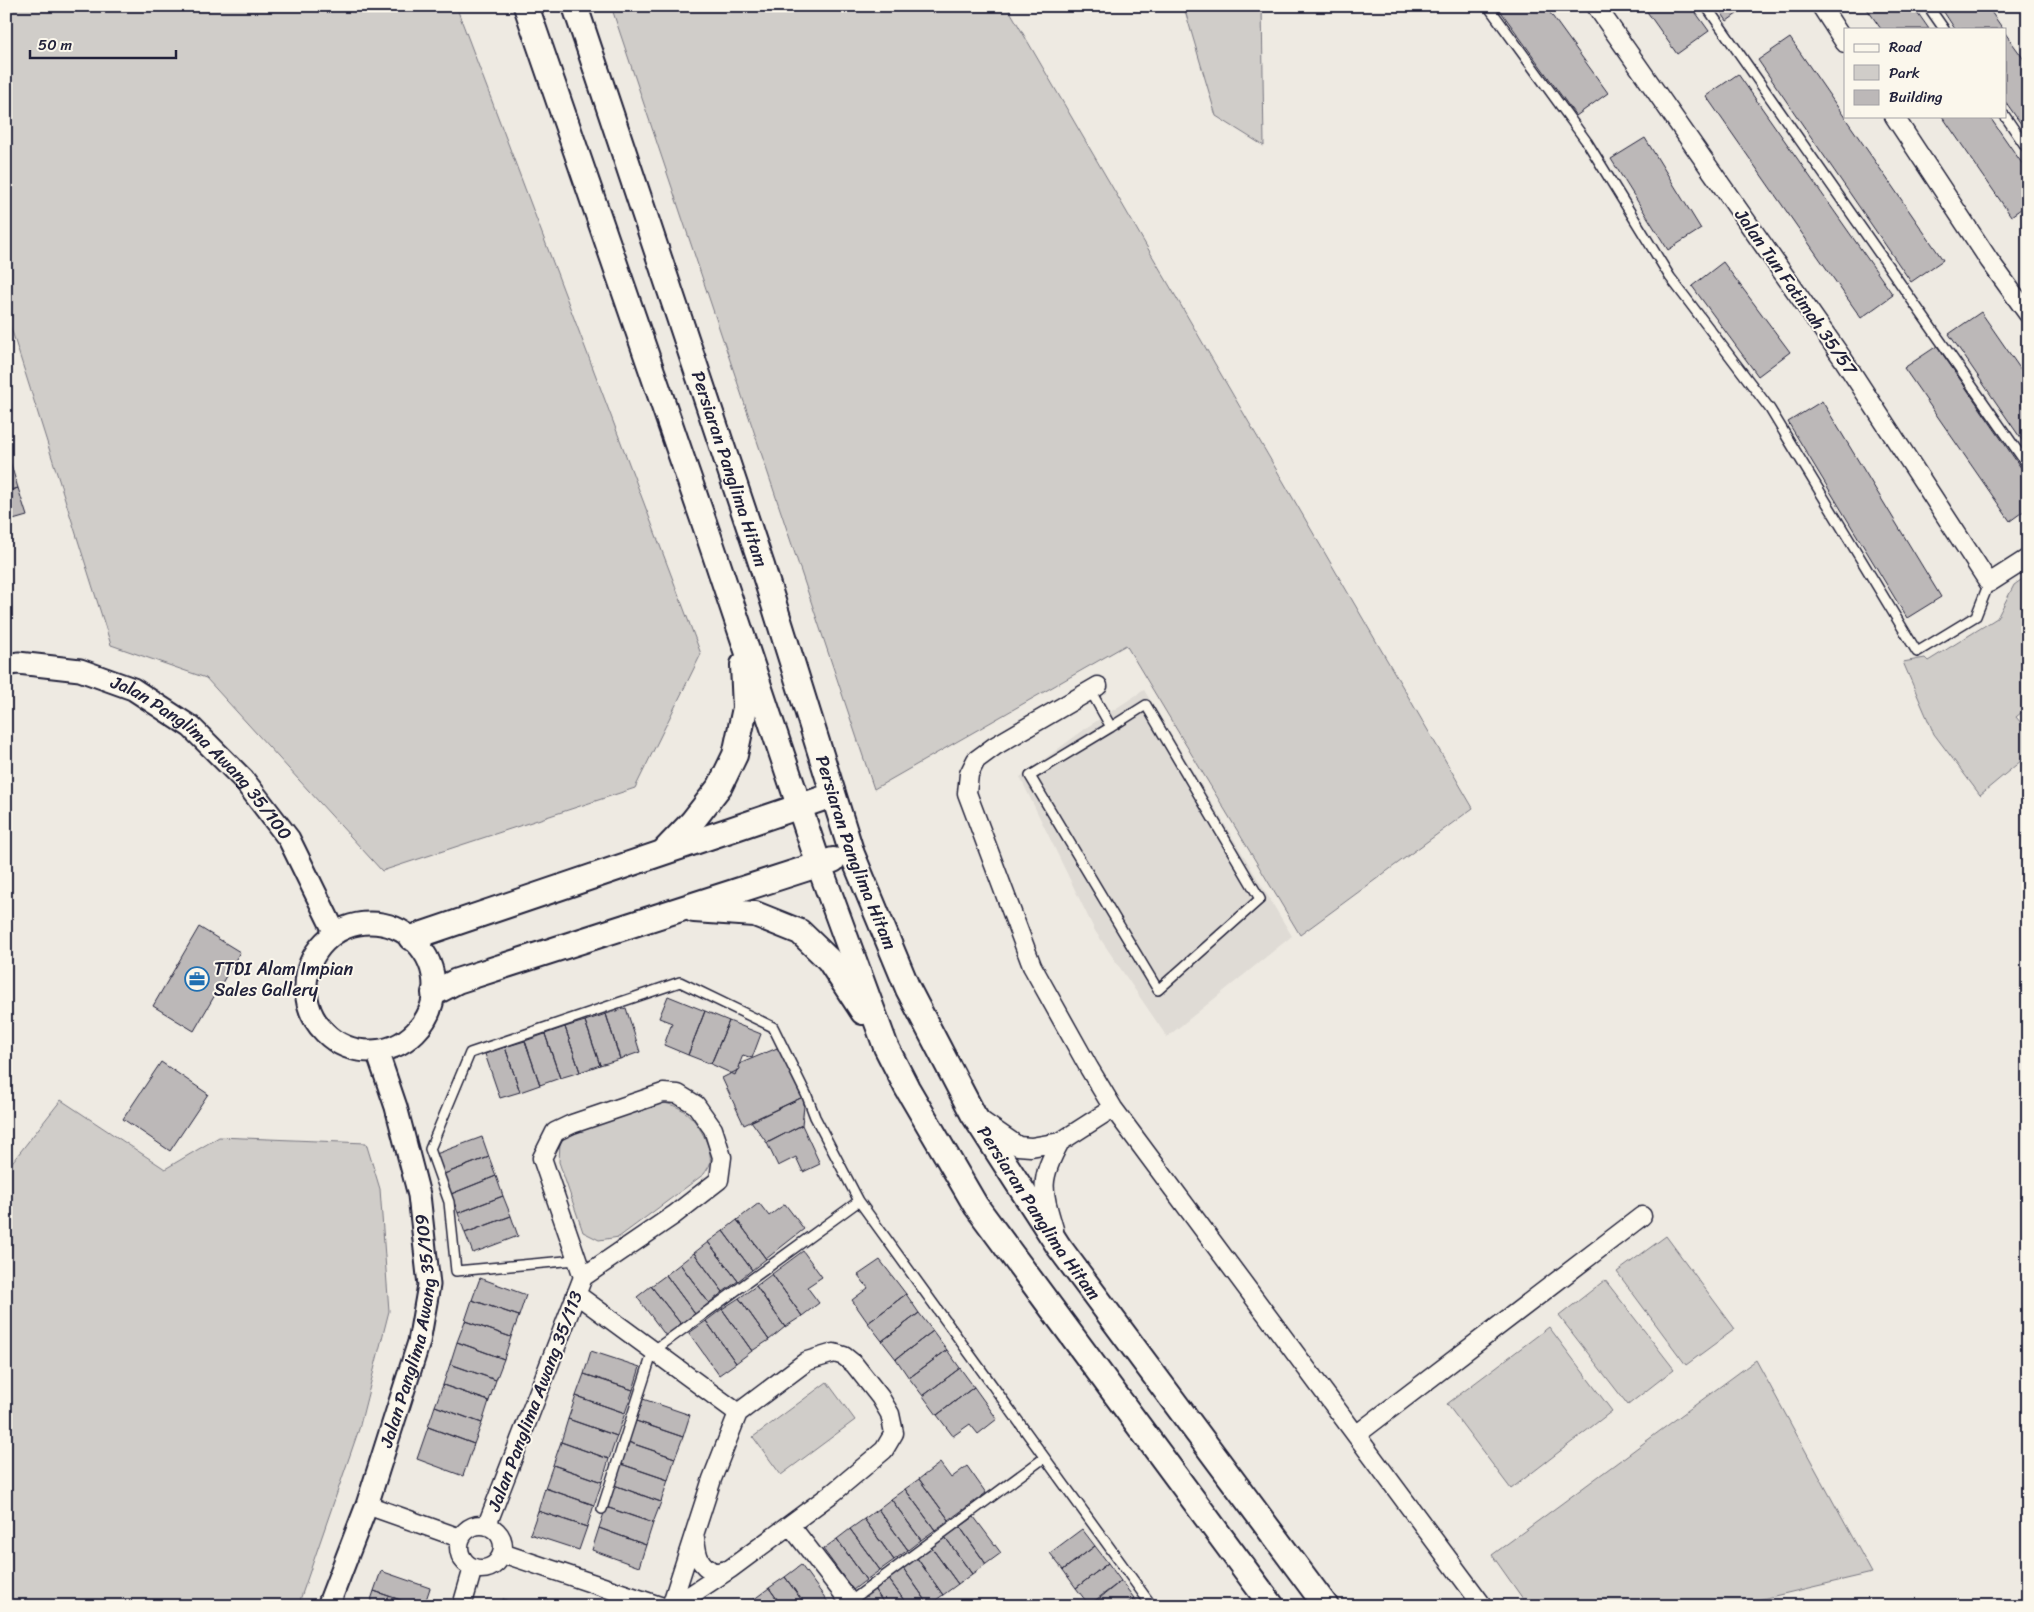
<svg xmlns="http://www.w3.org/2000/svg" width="2034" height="1612" font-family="Sriracha,sans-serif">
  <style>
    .built { fill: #dfdbd5 }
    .green { fill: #d0cdc9; stroke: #797882 }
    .building { fill: #bcb8b8; stroke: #22223b }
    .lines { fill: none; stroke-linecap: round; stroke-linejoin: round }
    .service-casing { stroke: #22223b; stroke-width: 12 }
    .minor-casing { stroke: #22223b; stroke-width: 21 }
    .tertiary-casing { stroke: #22223b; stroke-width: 25 }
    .secondary-casing { stroke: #22223b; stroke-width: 28 }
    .service { stroke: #fbf7ec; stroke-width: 9 }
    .minor { stroke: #fbf7ec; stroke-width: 18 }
    .tertiary { stroke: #fbf7ec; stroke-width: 21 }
    .secondary { stroke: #fbf7ec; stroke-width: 24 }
    .labels { text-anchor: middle; stroke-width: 4; stroke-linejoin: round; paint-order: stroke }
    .street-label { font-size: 18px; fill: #22223b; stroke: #fbf7ec }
    .poi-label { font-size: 18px; fill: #22223b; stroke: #fbf7ec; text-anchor: start }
  </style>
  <rect width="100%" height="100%" fill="#eeeae2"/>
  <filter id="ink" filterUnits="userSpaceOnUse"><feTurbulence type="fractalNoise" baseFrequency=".02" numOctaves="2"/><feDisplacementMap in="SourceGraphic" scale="10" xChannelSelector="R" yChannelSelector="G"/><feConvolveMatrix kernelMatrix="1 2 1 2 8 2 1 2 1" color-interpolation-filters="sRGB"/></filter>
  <g filter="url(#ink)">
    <!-- built -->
    <path class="built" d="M1144 690 1292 936 1167 1037 1095 931 1020 777 1089 726Z"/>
    <!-- green -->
    <path class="green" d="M6 6H456L701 654 635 788 382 871 206 678 111 645 6 312Z
      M611 6H1007L1473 808 1300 935 1126 645 874 789Z
      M1182 6H1262L1264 146 1216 116 1186 14Z
      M2028 575V707L2016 717 2028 731V755L1980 795 1934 734 1903 662 1925 658 1928 661 1997 618 2014 585Z
      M61 1100 165 1169 219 1137 366 1143 380 1189 389 1311 359 1429 298 1606H6V1170Z
      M660 1102C669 1104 678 1106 685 1112 698 1121 713 1148 710 1164 709 1167 706 1171 704 1174L619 1237 599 1240 583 1232 559 1162 560 1142 570 1133Z
      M1666 1236 1735 1329 1686 1365 1617 1272Z
      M1605 1280 1674 1369 1628 1405 1559 1316Z
      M1549 1327 1612 1411 1511 1489 1447 1404Z
      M1756 1360 1872 1573 1732 1606H1528L1492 1555Z
      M827 1382 855 1420 781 1475 753 1437Z"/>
    <!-- building -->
    <path class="building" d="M1497 6H1545L1608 93 1576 116Z
      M1643 6H1691L1709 31 1677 54Z
      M1717 6H1748L1727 21Z
      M1865 6H1913L1929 29H1881Z
      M1940 6H1987L2003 29H1955Z
      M2005 33 2028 65V134L2005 101Z
      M1790 38 1943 260 1911 282 1758 60Z
      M1738 74 1893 295 1861 318 1706 96Z
      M1942 116H1989L2028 172V204L2011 216Z
      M1645 138 1701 229 1668 250 1611 159Z
      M1723 262 1790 352 1758 376 1692 286Z
      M1981 312 2028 380V449L1949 334Z
      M1937 346 2028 478V508L2010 521 1904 368Z
      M1822 401 1941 597 1907 618 1788 422Z
      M9 458 18 488 6 492V459Z
      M18 488 27 516 6 522V492Z
      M199 927 240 952 194 1031 153 1006Z
      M668 996 705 1011 688 1055 664 1045 672 1023 659 1018Z
      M626 1008 640 1052 620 1059 606 1014Z
      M705 1011 729 1021 711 1064 688 1055Z
      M606 1014 620 1059 600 1065 585 1021Z
      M585 1021 600 1065 580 1072 565 1027Z
      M729 1021 761 1034 752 1058 743 1055 735 1075 711 1064Z
      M565 1027 580 1072 560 1078 545 1034Z
      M545 1034 560 1078 540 1085 525 1041Z
      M525 1041 540 1085 520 1092 505 1047Z
      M782 1046 796 1085 805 1096 744 1125 722 1078 740 1069 739 1064Z
      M505 1047 520 1092 500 1098 485 1054Z
      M161 1062 208 1094 170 1151 123 1119Z
      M805 1096 802 1125 767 1143 751 1121Z
      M802 1125 820 1164 803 1172 796 1157 778 1166 767 1143Z
      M482 1137 489 1157 444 1174 436 1154Z
      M489 1157 496 1176 451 1194 444 1174Z
      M496 1176 503 1196 458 1213 451 1194Z
      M503 1196 511 1216 465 1233 458 1213Z
      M759 1203 769 1216 785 1204 804 1229 766 1259 737 1220Z
      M511 1216 518 1236 473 1253 465 1233Z
      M737 1220 766 1259 752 1270 723 1231Z
      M723 1231 752 1270 738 1281 708 1242Z
      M708 1242 738 1281 723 1292 694 1253Z
      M803 1251 822 1277 807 1287 819 1303 802 1316 772 1274Z
      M694 1253 723 1292 709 1303 680 1264Z
      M880 1260 906 1294 868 1323 852 1300 868 1288 858 1275Z
      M680 1264 709 1303 695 1314 666 1275Z
      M772 1274 802 1316 785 1327 756 1286Z
      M666 1275 695 1314 681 1324 651 1286Z
      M480 1278 526 1295 519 1316 472 1300Z
      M651 1286 681 1324 666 1336 637 1297Z
      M756 1286 785 1327 769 1340 739 1298Z
      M906 1294 919 1313 882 1341 868 1323Z
      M739 1298 769 1340 752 1351 722 1309Z
      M472 1300 519 1316 511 1337 465 1321Z
      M722 1309 752 1351 736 1363 706 1321Z
      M919 1313 933 1331 896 1359 882 1341Z
      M465 1321 511 1337 504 1359 457 1342Z
      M706 1321 736 1363 719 1375 689 1333Z
      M933 1331 947 1350 909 1378 896 1359Z
      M457 1342 504 1359 496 1380 450 1364Z
      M947 1350 960 1368 923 1396 909 1378Z
      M591 1351 640 1367 633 1390 584 1374Z
      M450 1364 496 1380 489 1401 443 1385Z
      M960 1368 974 1387 937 1415 923 1396Z
      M584 1374 633 1390 625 1413 576 1396Z
      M443 1385 489 1401 482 1423 435 1406Z
      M974 1387 997 1419 978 1434 970 1424 953 1436 937 1415Z
      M576 1396 625 1413 617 1436 568 1419Z
      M643 1399 690 1415 683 1437 636 1421Z
      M435 1406 482 1423 474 1444 428 1427Z
      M568 1419 617 1436 609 1459 561 1442Z
      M636 1421 683 1437 675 1458 628 1442Z
      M428 1427 474 1444 463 1476 417 1459Z
      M561 1442 609 1459 602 1482 553 1465Z
      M628 1442 675 1458 668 1480 621 1464Z
      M940 1463 951 1478 967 1466 986 1493 949 1520 919 1479Z
      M621 1464 668 1480 661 1502 614 1485Z
      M553 1465 602 1482 594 1505 545 1488Z
      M919 1479 949 1520 935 1530 905 1489Z
      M614 1485 661 1502 653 1523 606 1507Z
      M545 1488 594 1505 587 1527 538 1511Z
      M905 1489 935 1530 921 1540 891 1499Z
      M891 1499 921 1540 908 1550 878 1509Z
      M606 1507 653 1523 646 1545 599 1528Z
      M878 1509 908 1550 894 1560 864 1519Z
      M538 1511 587 1527 579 1550 530 1534Z
      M974 1517 1001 1553 986 1564 960 1527Z
      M864 1519 894 1560 880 1570 850 1529Z
      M960 1527 986 1564 972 1574 945 1537Z
      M599 1528 646 1545 639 1567 592 1550Z
      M850 1529 880 1570 866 1580 837 1539Z
      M1082 1529 1095 1546 1063 1570 1050 1553Z
      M945 1537 972 1574 958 1584 931 1547Z
      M837 1539 866 1580 853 1590 823 1549Z
      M1095 1546 1108 1563 1076 1588 1063 1570Z
      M931 1547 958 1584 943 1595 917 1558Z
      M917 1558 943 1595 929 1605 903 1568Z
      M1108 1563 1121 1581 1089 1605 1076 1588Z
      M801 1565 831 1606H806L785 1577Z
      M903 1568 929 1605 928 1606H908L888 1578Z
      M381 1571 430 1588 424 1606H418L374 1591Z
      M785 1577 806 1606H782L769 1588Z
      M888 1578 908 1606H886L874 1589Z
      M1121 1581 1134 1598 1124 1606H1090Z
      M769 1588 782 1606H757L753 1600Z
      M874 1589 886 1606H864L859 1599Z
      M374 1591 418 1606H369Z
      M1134 1598 1140 1606H1124Z
      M503 1599 522 1606H501Z"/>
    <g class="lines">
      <!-- service casing -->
      <g class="service-casing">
        <path id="service" d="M1488 6 1587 142 1670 277 1770 409 1917 652 1976 616 1989 583
          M1706 6 2028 466
          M1928 6 1944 29
          M2005 116 2028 150
          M1090 690 1111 727 1146 705 1260 899 1158 990 1030 776 1111 727
          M576 1260 456 1271 449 1202 430 1149 470 1053 680 982 773 1027 807 1096 815 1117 859 1201 1152 1606
          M602 1509 653 1351 859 1201
          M848 1603 1044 1458"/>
      </g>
      <!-- minor casing -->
      <g class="minor-casing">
        <path id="minor" d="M1596 6 1843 359 1989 583 2028 558
          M1821 6 1845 43
          M1894 116 1989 260 2028 314
          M1098 686 995 746 976 760 969 774 967 793 1032 966 1089 1068 1113 1108 1483 1606
          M663 1093 678 1094 696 1105 713 1129 722 1157 719 1180 674 1215 583 1277 542 1158 555 1132 572 1124Z
          M979 1119 1018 1146 1031 1147 1060 1142 1113 1108
          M1054 1229C1042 1189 1039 1180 1060 1142
          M576 1294 738 1413
          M1356 1435 1642 1216
          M367 1505 460 1538
          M459 1547a22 22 0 1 1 44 0a22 22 0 1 1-44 0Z
          M487 1525 583 1277
          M790 1525 853 1606
          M695 1538C697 1556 698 1564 715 1573L730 1569
          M502 1553 660 1606
          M462 1606 473 1568
          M671 1606 712 1479 738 1413 807 1361 834 1353 844 1356 854 1364 880 1397 890 1414 894 1433 884 1450 834 1492 730 1569 674 1606"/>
      </g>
      <!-- tertiary casing -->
      <g class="tertiary-casing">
        <g id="tertiary">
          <path id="s1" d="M6 665 18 663 80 670 133 689 191 727 243 779 289 839 335 933"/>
          <circle cx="370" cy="987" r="64"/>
          <path id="s2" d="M328 1606 367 1505 419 1342 429 1285 419 1195 396 1107 377 1051"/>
        </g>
      </g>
      <!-- secondary casing -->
      <g class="secondary-casing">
        <g id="secondary">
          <path d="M526 6 707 531 819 865 886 1047 907 1088 976 1206 1272 1606"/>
          <path id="s3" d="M575 6 762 566 852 854 908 989 973 1114 1059 1247 1326 1606"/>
          <path d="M666 849 692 822 720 786 735 755 745 708 743 665"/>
          <path d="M694 910 755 914 800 932 829 960 863 1012"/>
          <path d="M411 938 833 795"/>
          <path d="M434 993 457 981 833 860"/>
        </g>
      </g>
      <!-- service -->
      <use href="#service" class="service"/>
      <!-- minor -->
      <use href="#minor" class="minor"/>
      <!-- tertiary -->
      <use href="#tertiary" class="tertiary"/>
      <!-- secondary -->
      <use href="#secondary" class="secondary"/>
    </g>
  </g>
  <!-- icons -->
  <defs>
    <g id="office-ring" transform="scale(1.25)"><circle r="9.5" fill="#fbf7ec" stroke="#1f6fb2" stroke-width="1.5"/><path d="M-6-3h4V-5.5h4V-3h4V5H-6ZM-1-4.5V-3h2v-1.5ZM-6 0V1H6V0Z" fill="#1f6fb2"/></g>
  </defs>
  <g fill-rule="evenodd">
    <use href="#office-ring" x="197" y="979"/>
  </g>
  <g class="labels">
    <!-- street labels -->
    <g class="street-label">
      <text transform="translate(1796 292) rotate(55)" y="6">Jalan Tun Fatimah 35/57</text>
      <text dy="6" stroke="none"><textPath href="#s3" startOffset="488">Persiaran Panglima Hitam</textPath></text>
      <text dy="6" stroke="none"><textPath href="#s1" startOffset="228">Jalan Panglima Awang 35/100</textPath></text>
      <text dy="6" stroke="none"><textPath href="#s3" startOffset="892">Persiaran Panglima Hitam</textPath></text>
      <text dy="6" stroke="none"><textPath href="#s3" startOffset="1298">Persiaran Panglima Hitam</textPath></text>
      <text dy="6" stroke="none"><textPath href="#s2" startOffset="289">Jalan Panglima Awang 35/109</textPath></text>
      <text transform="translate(535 1401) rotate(-69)" y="6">Jalan Panglima Awang 35/113</text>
    </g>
    <!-- poi labels -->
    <g class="poi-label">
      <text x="214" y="975">TTDI Alam Impian<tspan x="214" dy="21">Sales Gallery</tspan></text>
    </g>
  </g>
  <!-- margin -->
  <rect width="2034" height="1612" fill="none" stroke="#fbf7ec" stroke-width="25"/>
  <rect x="12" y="12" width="2009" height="1587" fill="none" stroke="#22223b" stroke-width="2" filter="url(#ink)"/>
  <!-- legend -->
  <rect x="1844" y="28" width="162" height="90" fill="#fbf7ec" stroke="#a4a2a5"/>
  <rect x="1854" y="44" width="25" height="8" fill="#fbf7ec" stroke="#a4a2a5"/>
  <text x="1889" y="52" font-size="15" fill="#22223b">Road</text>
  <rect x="1854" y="65" width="25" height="15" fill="#d0cdc9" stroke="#a4a2a5"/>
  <text x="1889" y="78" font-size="15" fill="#22223b">Park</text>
  <rect x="1854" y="90" width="25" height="15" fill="#bcb8b8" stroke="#a4a2a5"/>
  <text x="1889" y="102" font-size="15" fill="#22223b">Building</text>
  <!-- scale -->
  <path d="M30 50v8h146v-8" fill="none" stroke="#22223b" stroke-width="2.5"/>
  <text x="38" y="50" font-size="15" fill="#22223b" stroke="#fbf7ec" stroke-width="4" paint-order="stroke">50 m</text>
</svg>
